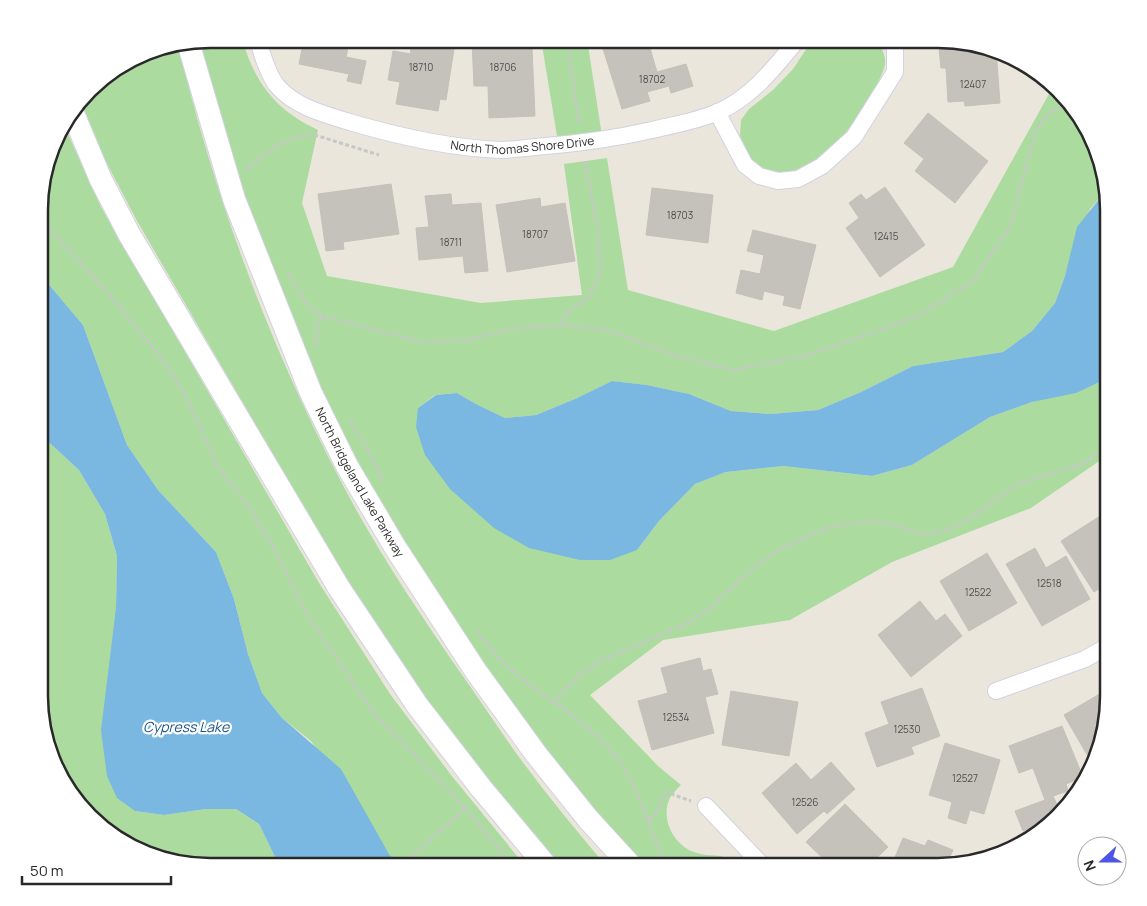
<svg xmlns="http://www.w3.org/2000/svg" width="1147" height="906" font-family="Manrope,sans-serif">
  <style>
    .green { fill: #abdb9e }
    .water { fill: #7ab8e1 }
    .building { fill: #c5c2bc; stroke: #c5c1b6 }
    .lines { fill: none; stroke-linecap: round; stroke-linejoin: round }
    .street-casing { stroke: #d2d2e0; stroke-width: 18 }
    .secondary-casing { stroke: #d2d2e0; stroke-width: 24 }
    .path { stroke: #c7c7c7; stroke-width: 3; stroke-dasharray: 4 2.5; stroke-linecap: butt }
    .street { stroke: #fff; stroke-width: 16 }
    .secondary { stroke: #fff; stroke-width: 22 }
    .labels { text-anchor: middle; stroke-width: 4.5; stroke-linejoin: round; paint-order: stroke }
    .number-label { font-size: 10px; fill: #504f4e }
    .street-label { font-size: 12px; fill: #292929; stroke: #fff }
    .water-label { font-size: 14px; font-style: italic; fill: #1c558a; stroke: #fff }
    .rim { fill: none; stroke: #292929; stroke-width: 2.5 }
  </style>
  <rect width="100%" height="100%" fill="#eae6dc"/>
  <!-- green -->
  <path class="green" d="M210 39H242C255 83 275 110 318 130L302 203 327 276 481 303 582 295 564 164 607 158 628 290 774 331 953 267 1049 94 1042 76 1050 81 1091 134 1104 193 1090 209 1055 303 1032 331 1003 352 913 366 861 392 818 410 770 414 731 411 689 394 647 385 612 381 575 399 536 415 505 418 476 404 457 393 435 395 418 408 637 550 659 521 695 484 726 472 783 466 872 476 912 465 990 417 1032 402 1106 380 1108 378V455L1031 508 892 562 790 620 663 640 590 695 658 766 681 785C677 789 671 795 669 800 661 820 674 845 694 852 712 859 723 850 740 867H640L490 679 391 522 353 452 321 388 244 197 219 116 200 40Z
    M541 39H587L602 136 558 142Z
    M813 39H876C881 46 886 55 885 64 882 83 847 135 832 148 819 160 804 167 789 175L763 170 752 164 740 136 741 120 749 109 773 90 793 69Z
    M178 44C217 208 277 366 358 513 389 568 424 620 460 672 479 699 497 726 516 753 545 793 576 830 607 867H558L493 790 374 628 137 221 103 156 80 102 97 81 154 48Z
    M63 123 101 207 319 583 390 694 451 775 526 867H402L389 854 371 824 311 741 282 718 262 693 248 654 234 599 216 552 158 490 127 445 83 325 40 274V187Z
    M40 434 79 470 105 514 117 556 116 608 135 811 164 815 206 809H236L259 824 280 867H199L145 854 97 825 57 772 39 708Z"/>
  <!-- water -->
  <path class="water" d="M1104 193 1108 209V378L1076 393 1032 402 990 417 912 465 872 476 783 466 726 472 695 484 659 521 637 550 610 560H580L529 548 494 528 450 489 425 455 416 427 418 408 436 395 457 393 476 404 505 418 536 415 575 399 612 381 647 385 689 394 731 411 770 414 818 410 861 392 913 366 1003 352 1032 331 1055 303 1065 276 1077 227Z
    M40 274 83 325 127 445 158 490 216 552 234 599 248 654 262 693 282 718 341 769 389 854 402 867H280L259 824 236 809H206L164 815 135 811 117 798 107 776 101 730 116 608 117 556 105 514 79 470 40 434Z"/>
  <!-- building -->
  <path class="building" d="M304 39H350L346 57 366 61 361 84 347 81 349 74 299 64Z
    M409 39H415L417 50 418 43 454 49 446 100 440 99 438 111 396 104 400 82 388 80 393 51 411 54Z
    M507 39V49L532 48 535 116 489 118 488 86H474L472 40Z
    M600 39H678L650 48 657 72 686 64 693 86 671 93 669 86 647 92 650 101 622 109Z
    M938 39H948L996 50 1000 103 965 106 964 101 948 102 946 68H941Z
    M928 113 988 161 955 203 915 171 924 159 904 143Z
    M391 184 399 234 343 242 344 249 326 251 318 194Z
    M885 187 925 245 880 277 846 228 859 218 849 203 861 194 866 200Z
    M652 188 713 195 708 243 646 235Z
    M451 194 452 205 481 203 488 271 465 273 463 256 419 260 416 228 429 227 425 196Z
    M540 198 541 207 565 203 575 261 507 272 496 205Z
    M753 230 816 245 800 309 783 305 785 296 764 291 762 300 736 293 741 270 760 274 764 255 747 251Z
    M1108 511V583L1094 592 1061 541Z
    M1035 548 1046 568 1066 556 1090 599 1042 626 1006 564Z
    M987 553 1017 603 969 631 940 581Z
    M920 601 936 621 945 614 962 636 911 677 878 635Z
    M700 658 703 671 711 669 718 694 705 697 714 733 652 750 638 701 668 693 661 668Z
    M922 688 940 736 911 747 914 754 877 767 865 733 889 724 881 702Z
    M1108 689V708L1093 765 1064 715Z
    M731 691 798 702 789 756 722 745Z
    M1062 726 1083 777 1066 784 1068 791 1053 796 1058 807 1047 812 1050 820 1023 831 1015 811 1045 800 1033 768 1019 773 1009 746Z
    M945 743 1000 760 984 814 970 810 966 824 948 818 952 802 929 795Z
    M831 762 855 789 827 814 824 811 797 834 762 793 796 763 811 780Z
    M845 804 888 847 867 867H832L806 842Z
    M903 838 925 846 928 840 953 850 946 865 937 867H891Z"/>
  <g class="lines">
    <!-- street casing -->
    <g class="street-casing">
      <g id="street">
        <path id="s1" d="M258 39C261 52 269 77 278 87 297 108 327 115 353 123 401 137 451 148 501 150 513 150 524 148 535 147 575 144 613 139 652 130 673 125 697 121 718 112 752 97 775 67 798 39"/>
        <path d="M717 112 745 165 759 176 778 181 798 179 822 166 854 137 895 72V48L890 39"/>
        <path d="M996 691 1085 659 1108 646"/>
        <path d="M706 806 764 867"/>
      </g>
    </g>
    <!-- secondary casing -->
    <g class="secondary-casing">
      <g id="secondary">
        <path id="s2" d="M188 42 234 199 311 393 347 466 395 547 475 670 536 754 588 819 632 867"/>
        <path d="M72 111 101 180 129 234 339 588 417 705 481 788 547 867"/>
      </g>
    </g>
    <!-- path -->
    <path class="path" d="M565 39 568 47 579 124
      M246 169C267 153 286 134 315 135L379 155
      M40 218 113 299 167 365 184 393 219 469 248 505 276 552 306 613 371 710 465 808
      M288 273 308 306 322 316 423 342 466 340 512 329 563 325 608 330 677 356 733 370 812 354 916 317 974 280 1010 227 1036 130 1050 112 1068 104
      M563 325 565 314 588 297 600 275 598 228 584 160
      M316 346 317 325 322 316
      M350 420 371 455 383 482
      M477 631C490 647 504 665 521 678 554 704 591 724 617 758 643 791 647 833 669 867
      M554 702 579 675 598 662 688 623 708 610 749 571 774 553 807 536 836 525 871 521 894 525 915 532 927 534 940 532 954 527 972 517 1018 484 1085 463 1108 444
      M648 820 655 815 666 792 691 801
      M400 867 465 808 514 867"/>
    <!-- street -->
    <use href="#street" class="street"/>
    <!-- secondary -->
    <use href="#secondary" class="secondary"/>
  </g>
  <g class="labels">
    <!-- number labels -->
    <g class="number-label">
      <text x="421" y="71">18710</text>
      <text x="503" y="71">18706</text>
      <text x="652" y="83">18702</text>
      <text x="973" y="88">12407</text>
      <text x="680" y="219">18703</text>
      <text x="535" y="238">18707</text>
      <text x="886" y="240">12415</text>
      <text x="451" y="246">18711</text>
      <text x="1049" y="587">12518</text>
      <text x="978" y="596">12522</text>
      <text x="676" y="721">12534</text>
      <text x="907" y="733">12530</text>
      <text x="965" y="782">12527</text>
      <text x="805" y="806">12526</text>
    </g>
    <!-- street labels -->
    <g class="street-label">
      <text dy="4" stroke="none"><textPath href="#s1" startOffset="309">North Thomas Shore Drive</textPath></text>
      <text dy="4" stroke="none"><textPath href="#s2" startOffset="474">North Bridgeland Lake Parkway</textPath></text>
    </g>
    <!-- water labels -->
    <g class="water-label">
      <text x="186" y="732">Cypress Lake</text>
    </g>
  </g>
  <!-- crop -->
  <path d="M0 0H1147V906H0ZM210 48H938A162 162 0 0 1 1100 210V696A162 162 0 0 1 938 858H210A162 162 0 0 1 48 696V210A162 162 0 0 1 210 48Z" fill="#fff" fill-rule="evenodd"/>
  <path class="rim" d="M210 48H938A162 162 0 0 1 1100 210V696A162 162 0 0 1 938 858H210A162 162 0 0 1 48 696V210A162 162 0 0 1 210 48Z"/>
  <!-- north arrow -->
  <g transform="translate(1102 861) rotate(249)"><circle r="24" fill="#ffffff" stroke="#a9a9a9"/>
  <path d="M0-4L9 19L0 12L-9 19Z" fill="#4d55e6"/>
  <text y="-8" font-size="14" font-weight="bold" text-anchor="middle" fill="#292929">N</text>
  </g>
  <!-- scale -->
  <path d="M22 876v8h149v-8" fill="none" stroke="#292929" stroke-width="2.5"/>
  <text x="30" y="876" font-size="15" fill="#292929" stroke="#ffffff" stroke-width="4" paint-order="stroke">50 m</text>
</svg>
